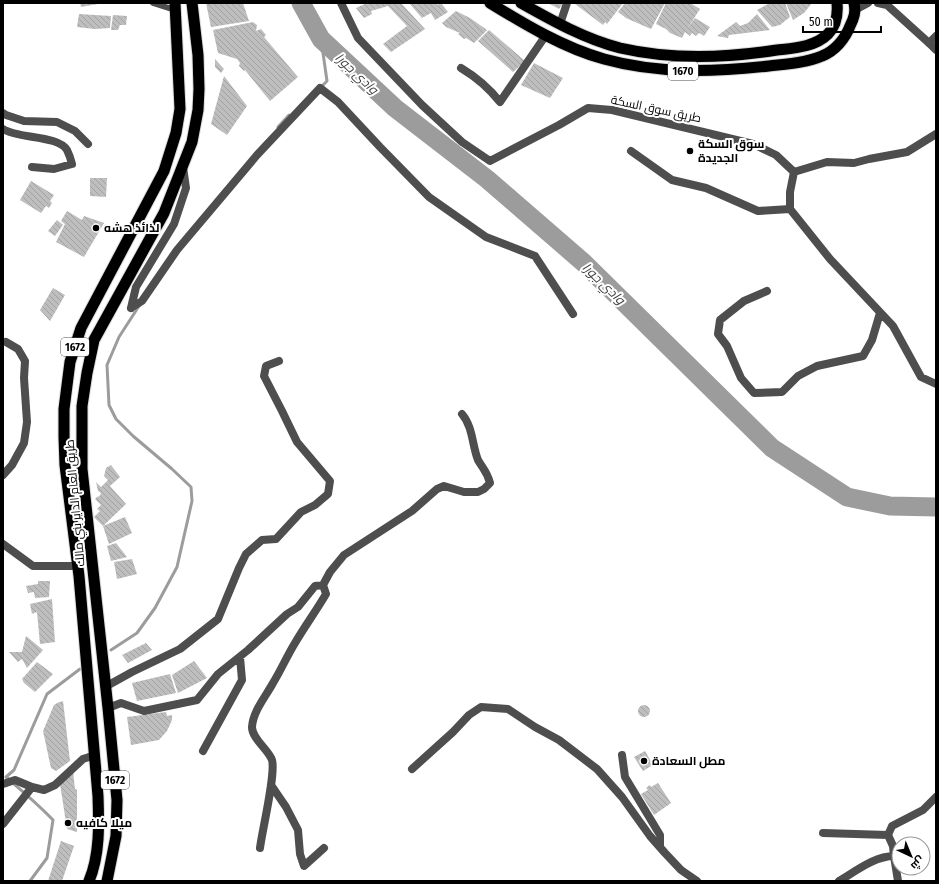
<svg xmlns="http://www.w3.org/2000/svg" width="939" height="884" font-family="'Fira Sans Condensed',Cairo,sans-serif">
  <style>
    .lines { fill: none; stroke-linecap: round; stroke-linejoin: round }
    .stream { stroke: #9c9c9c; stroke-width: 3 }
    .river { stroke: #9c9c9c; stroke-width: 19 }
    .building { fill: url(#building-back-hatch) }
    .trunk-casing { stroke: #dbdbdb; stroke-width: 13 }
    .service { stroke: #4e4e4e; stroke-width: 6 }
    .minor { stroke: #4e4e4e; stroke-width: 8 }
    .tertiary { stroke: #4e4e4e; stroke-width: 8 }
    .trunk { stroke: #000; stroke-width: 11 }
    .poi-dot { fill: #000; stroke: #fff; stroke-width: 1.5 }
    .labels { text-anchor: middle; stroke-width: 4; stroke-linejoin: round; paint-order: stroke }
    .shield { fill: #fff; stroke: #4c4c4c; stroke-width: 1 }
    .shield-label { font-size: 11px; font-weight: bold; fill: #000 }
    .street-label { font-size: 12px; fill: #000; stroke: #fff }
    .poi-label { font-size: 12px; font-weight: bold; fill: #000; stroke: #fff; text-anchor: start }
    .water-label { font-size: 13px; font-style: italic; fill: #3d3d3d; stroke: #fff }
  </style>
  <defs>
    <pattern id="building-back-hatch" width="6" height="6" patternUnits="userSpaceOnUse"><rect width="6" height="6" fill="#bebebe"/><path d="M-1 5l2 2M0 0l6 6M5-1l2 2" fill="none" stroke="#a2a2a2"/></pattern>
  </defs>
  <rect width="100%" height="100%" fill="#fff"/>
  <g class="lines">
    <!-- stream -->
    <path class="stream" d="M320 88 327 81 321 39
      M278 127 289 115
      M111 650 137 633 155 608 177 567 192 501 191 487 172 469 133 436 116 419 109 405 107 365 119 337 139 306
      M30 881 47 858 53 820C38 804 22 791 6 777L14 770 47 694 80 669"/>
    <!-- river -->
    <path class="river" d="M301 3 321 39 395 108 487 179 584 263 772 448 847 497 890 506 936 507"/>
  </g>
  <!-- building -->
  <path class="building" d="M80 3H98V4L81 7Z
    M206 3H243L249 21 211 27Z
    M367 3H401L425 29 391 52 383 44 407 26 388 6 371 11 372 14 364 18 356 8Z
    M409 3H436L437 5 441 3 448 12 435 20 431 13 422 18Z
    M548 3H563L559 9Z
    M576 3H623L607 24 605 22 603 25 575 4Z
    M625 3H665L651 29 626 18 618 12Z
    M666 3H690L700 9 687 29 695 18 710 27 704 36 699 33 696 36 692 33 690 36 685 32 682 38 670 33 666 29 656 24Z
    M770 3H785L790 17 780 25 772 27 757 10Z
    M786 3H812L804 13 793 20Z
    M456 11 470 18 487 30 474 43 466 38 464 39 458 34 460 33 446 27 442 23Z
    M79 14 111 16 110 28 95 29 77 27Z
    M757 14 770 30 729 35 728 38 717 36 736 22 740 26 748 23Z
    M113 15 127 16 126 25H120L118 30H111Z
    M253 22 257 25 256 31 261 29 266 35 264 37 298 77 270 101 245 70 244 71 239 66 240 63 237 59 218 53 213 30Z
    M489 30 525 61 513 72 478 41Z
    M215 59 224 69 221 73 215 67Z
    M534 63 563 78 550 98 521 85Z
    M224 76 247 106 227 135 211 124Z
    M90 178H107L106 197 90 196Z
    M31 181 54 195 50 201 52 203 49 208 46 206 41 213 20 200Z
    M67 211 82 220 84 216 104 223 84 257 56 242 65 224 61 221Z
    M57 220 63 225 55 236 48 231Z
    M53 288 65 295 50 321 40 310Z
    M111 465 120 477 110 486 126 504 103 526 94 517 100 511 97 509 101 505 95 499 98 496 99 497 101 493 98 491 96 482 101 487 108 480 104 476 106 468Z
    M125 517 132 533 109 544 103 526Z
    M116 543 127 557 111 561 107 546Z
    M132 559 137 574 117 579 114 562Z
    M38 581H50L49 597 35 598 34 592 28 593 26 586 38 584Z
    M52 599 55 642 40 644 37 612 32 614 30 604Z
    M26 636 43 650 27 668 22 659 18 662 9 652H22Z
    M146 643 152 650 128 663 122 655Z
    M194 661 207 678 178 693 172 675Z
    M37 662 53 674 35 692 24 683 22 679Z
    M170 674 176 693 137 701 132 683Z
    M63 701 70 761 56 771 51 768 43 731 54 705 57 703Z
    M638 711a6 6 0 1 1 12 0a6 6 0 1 1-12 0Z
    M166 712 167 716 172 715V720L167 731 159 740 131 745 127 717Z
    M645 751 653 765 643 771 634 757Z
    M73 771 75 789 77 790V832L67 829 60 784Z
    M658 783 671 803 654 815 641 794 648 790 646 788 650 785 651 787Z
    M61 841 74 846 62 881H48Z"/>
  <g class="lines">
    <!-- trunk casing -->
    <g class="trunk-casing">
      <path id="trunk" d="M490 3C524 24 564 48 604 59 658 74 713 72 769 66 786 64 806 63 822 56 835 51 845 39 850 26 854 18 856 12 854 3
        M521 3C553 21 585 39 620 48 673 60 724 58 777 50 794 48 815 47 828 34 837 25 838 14 837 3
        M89 881C100 855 99 824 98 796L79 576 65 465 64 437V409L70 362 81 328 164 171 176 133 180 109 175 3
        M107 881 116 836 117 800 108 708 82 469V406L87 373 94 340 164 213 192 142 198 110 199 89 198 55 192 3"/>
    </g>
    <!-- service -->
    <path class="service" d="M153 3 175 10"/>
    <!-- minor -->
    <path class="minor" d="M341 3 358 38 422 105 462 142 490 161 559 125 588 108 612 110 753 144 776 155 794 172
      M560 24 567 3
      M929 43 936 50
      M461 68C476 77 489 88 500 102L546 35
      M3 113 6 115 24 121 57 122 75 131 88 144
      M3 129C18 139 58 135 67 150 69 154 71 160 72 164L54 169 32 167
      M631 151 672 180 706 188 758 211 790 209
      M794 172 790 192V209L830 259 893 326 921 377 936 384
      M794 172 827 162 854 163 869 159 907 152 936 134
      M767 291 744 301 720 320 718 334 727 346 741 378 754 393 782 392 798 376 817 366 863 356 872 340 880 313
      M131 308 142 301 177 250 257 155 320 88 338 102 380 147 429 197 486 237 535 256 573 314
      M131 308 136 287 174 224 186 188 183 167
      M3 475 12 465 24 443 27 422 24 378 25 361 18 349 6 342
      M3 544 33 566H78
      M323 585 330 572 344 555 412 511 437 489 444 486 464 492H478L484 489 490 483C487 471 483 469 478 460 472 445 473 427 462 414
      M105 687 132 672 180 649 218 619 239 568 246 554 262 540 276 539 301 512 315 505 328 494 330 481 297 442 282 411 264 376 266 366 279 361
      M108 708 121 703 144 711 197 700 218 674 248 650 287 614 298 607 315 586 323 585 326 594C316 611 305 626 295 643 287 656 281 670 273 683 266 696 253 711 252 727 252 739 268 749 272 760 276 774 262 831 260 848
      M203 751 242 680 240 657
      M622 755 625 777 660 835V847
      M412 769 453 732 469 715 481 707 508 709 535 727 559 740 597 769 622 797 650 836 665 853 681 870 697 881
      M3 784 15 780 32 787
      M271 785 286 807 298 830 300 854 304 866 324 848
      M3 824 32 787 44 790 55 785 83 759 95 755
      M823 833 888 835
      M894 856 893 846 888 835 892 826 923 810 936 797
      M839 881C856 871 875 856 894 856L898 881"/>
    <!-- tertiary -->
    <path class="tertiary" d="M878 3 887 5 929 43 936 36
      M855 10 868 3"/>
    <!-- trunk -->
    <use href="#trunk" class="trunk"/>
  </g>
  <!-- markers -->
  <g class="poi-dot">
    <circle cx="690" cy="151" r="4"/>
    <circle cx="96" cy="228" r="4"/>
    <circle cx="644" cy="761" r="4"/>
    <circle cx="68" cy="823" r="4"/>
  </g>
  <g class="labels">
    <!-- shield labels -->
    <g class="shield">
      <rect x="668" y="62" width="30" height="18" rx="3"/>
      <rect x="61" y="338" width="28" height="18" rx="3"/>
      <rect x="101" y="771" width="28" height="18" rx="3"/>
    </g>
    <g class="shield-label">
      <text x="683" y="75">1670</text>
      <text x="75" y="351">1672</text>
      <text x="115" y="784">1672</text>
    </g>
    <!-- street labels -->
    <g class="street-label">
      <text transform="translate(656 109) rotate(12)" y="4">طريق سوق السكة</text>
      <text transform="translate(75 503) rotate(-95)" y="4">طريق العام الداير بني مالك</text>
    </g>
    <!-- poi labels -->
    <g class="poi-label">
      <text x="698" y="148">سوق السكة<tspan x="698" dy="14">الجديدة</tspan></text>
      <text x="104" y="232">لذائذ هشه</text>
      <text x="652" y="765">مطل السعادة</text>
      <text x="76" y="827">ميلا كافيه</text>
    </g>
    <!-- water labels -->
    <g class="water-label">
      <text transform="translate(357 73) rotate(43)" y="5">وادي جورا</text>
      <text transform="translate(604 283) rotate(44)" y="5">وادي جورا</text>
    </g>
  </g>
  <!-- border -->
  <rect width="939" height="884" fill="none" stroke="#000000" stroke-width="8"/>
  <!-- north arrow -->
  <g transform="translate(911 856) rotate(136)"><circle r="19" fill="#ffffff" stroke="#999999"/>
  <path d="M0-3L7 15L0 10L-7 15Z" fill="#000000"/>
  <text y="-6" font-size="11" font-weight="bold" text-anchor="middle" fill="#000000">ش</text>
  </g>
  <!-- scale -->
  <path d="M803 26v6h78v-6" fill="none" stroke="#000000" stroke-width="2"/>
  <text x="809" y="26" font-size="12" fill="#000000" stroke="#ffffff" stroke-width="3" paint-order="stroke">50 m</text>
</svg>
